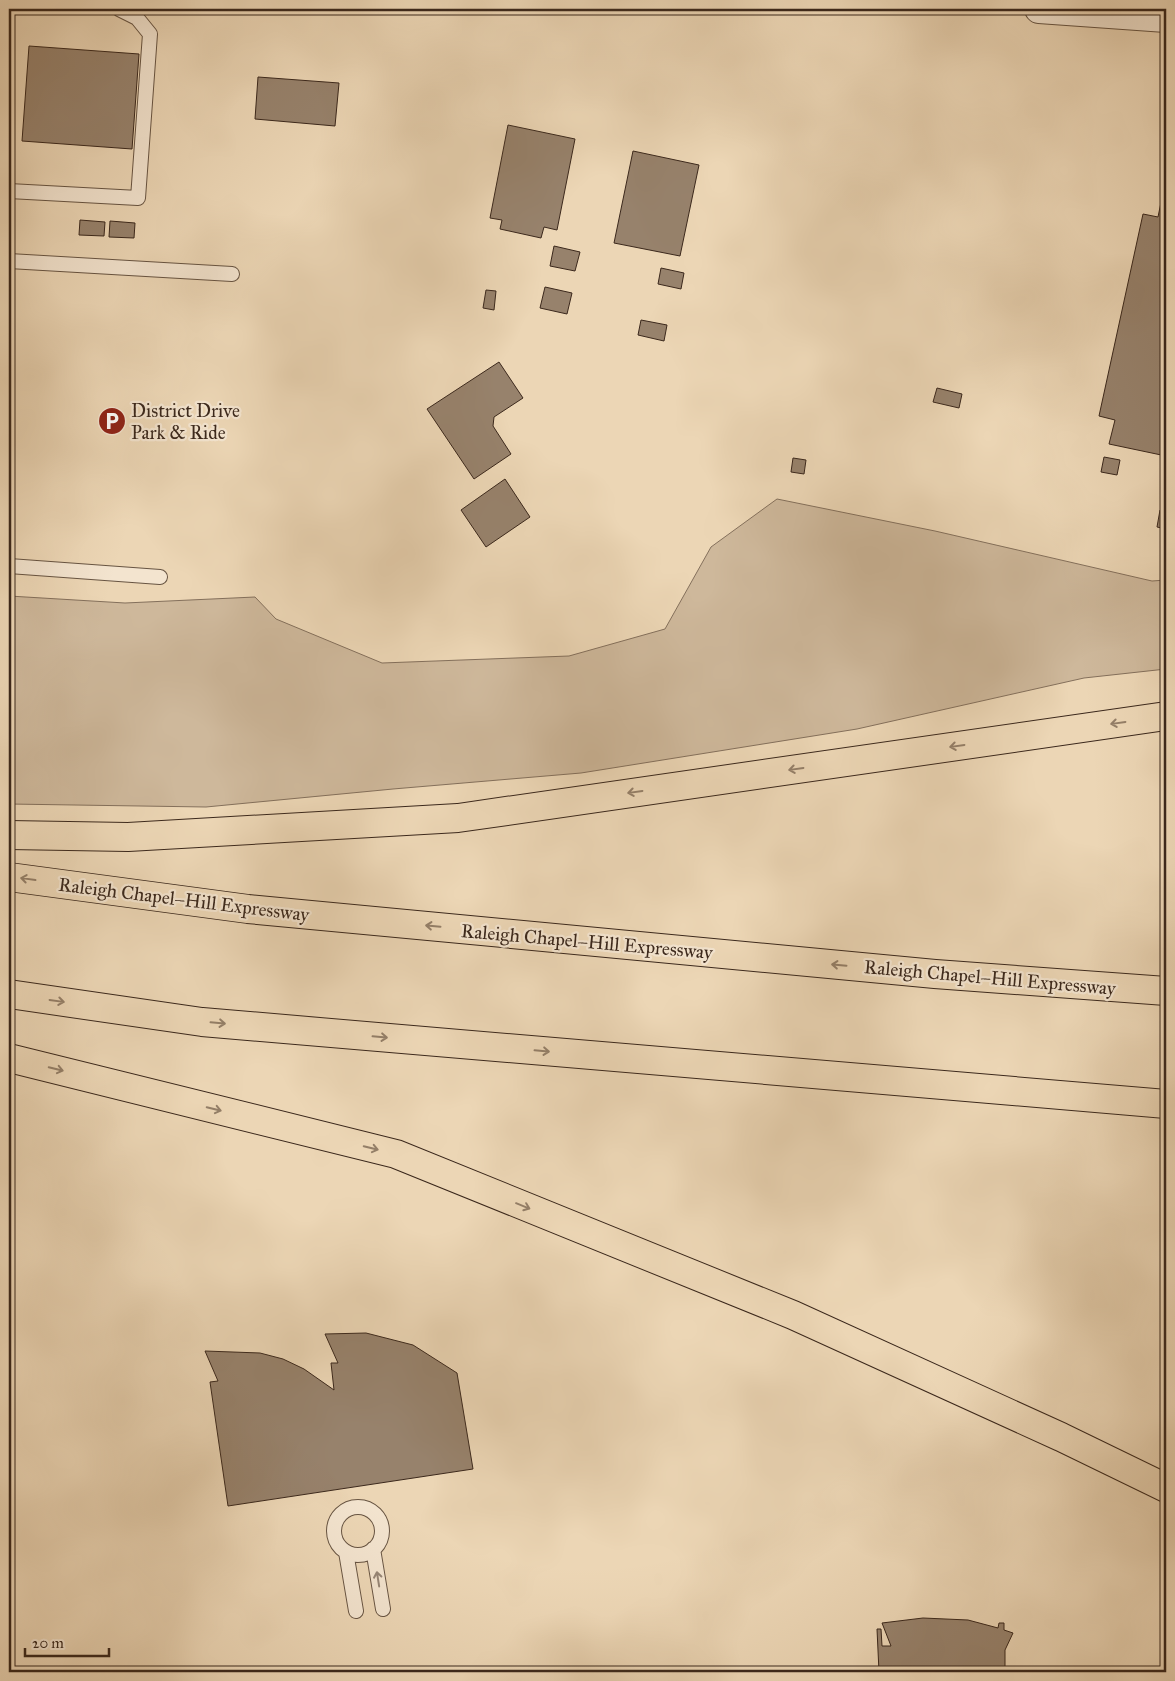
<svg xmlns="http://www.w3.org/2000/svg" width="1175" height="1681" font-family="'IM FELL Great Primer',serif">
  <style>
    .green { fill: #ceb89b; stroke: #84705c }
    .building { fill: #97826c; stroke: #3b281c }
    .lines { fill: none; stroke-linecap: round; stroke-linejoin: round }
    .service-casing { stroke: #675442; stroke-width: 16 }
    .tertiary-casing { stroke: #675442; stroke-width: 30 }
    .motorway-casing { stroke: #3b281c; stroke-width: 30 }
    .service { stroke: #f3e4cf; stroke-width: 14 }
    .tertiary { stroke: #f3e4cf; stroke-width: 28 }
    .motorway { stroke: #ecd6b5; stroke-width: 28 }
    .oneway { stroke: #947f68 }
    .oneway2 { stroke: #978676 }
    .labels { text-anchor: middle; stroke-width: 4.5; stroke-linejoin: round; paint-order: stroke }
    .poi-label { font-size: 19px; fill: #3b281c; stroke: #f3e4cf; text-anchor: start }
    .street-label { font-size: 19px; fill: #3b281c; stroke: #f3e4cf }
  </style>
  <rect width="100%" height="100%" fill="#ecd6b5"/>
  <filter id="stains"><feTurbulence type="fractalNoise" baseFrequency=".004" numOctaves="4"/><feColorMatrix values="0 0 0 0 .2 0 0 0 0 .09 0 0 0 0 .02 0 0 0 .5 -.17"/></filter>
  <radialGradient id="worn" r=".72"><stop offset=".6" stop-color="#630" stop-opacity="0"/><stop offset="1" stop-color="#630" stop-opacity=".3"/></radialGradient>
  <!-- green -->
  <path class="green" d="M777 499 935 531 1152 581 1166 580V669L1084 678 857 729 581 773 393 789 206 807 9 804V596L125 603 255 597 276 619 382 663 569 656 665 629 711 547Z"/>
  <!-- building -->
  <path class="building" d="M29 46 139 54 132 149 22 141Z
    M258 77 339 83 335 126 255 119Z
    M508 125 575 139 557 230 544 227 541 238 500 229 502 220 490 218Z
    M633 151 699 165 680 256 614 243Z
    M1166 178V456L1109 444 1115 420 1099 416 1143 214 1158 217Z
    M80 220 105 222 104 236 79 235Z
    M110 221 135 223 134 238 109 237Z
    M554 246 580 252 575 271 550 266Z
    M661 268 684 273 681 289 658 284Z
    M545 287 572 293 567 314 540 308Z
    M486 290 496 291 494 310 483 308Z
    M641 320 667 325 664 341 638 335Z
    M499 362 523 398 494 417 493 426 511 454 474 479 427 409Z
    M937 388 962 394 959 408 933 402Z
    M1104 457 1120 460 1117 475 1101 472Z
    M793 458 806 460 804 474 791 472Z
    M505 479 530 517 486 547 461 510Z
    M1160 510 1166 511V529L1157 527Z
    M366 1333 413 1345 457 1373 473 1469 228 1506 210 1382 218 1381 205 1351 260 1353 283 1359 304 1369 334 1390 331 1363H338L325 1334Z
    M923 1618 968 1620 998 1628 999 1623H1004V1630L1013 1633 1005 1650V1672H879L877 1629H881L882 1646H891L882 1623Z"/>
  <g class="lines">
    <!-- service casing -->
    <g class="service-casing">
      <path id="service" d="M9 191 138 198 150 34 137 18 119 9
        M9 261 232 274
        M9 566 160 577
        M334 1531a24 24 0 1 1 48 0a24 24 0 1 1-48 0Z
        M373 1549 383 1609
        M346 1552 356 1611"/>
    </g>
    <!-- tertiary casing -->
    <g class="tertiary-casing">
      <path id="tertiary" d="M1039 9 1166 18"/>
    </g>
    <!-- motorway casing -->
    <g class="motorway-casing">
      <path id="motorway" d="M9 835 128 837 458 818 1166 716
        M9 877 248 909 935 974 1166 991
        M9 994 202 1022 1166 1104
        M9 1058 396 1154 793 1315 1061 1437 1166 1488"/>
    </g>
    <!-- service -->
    <use href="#service" class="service"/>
    <!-- tertiary -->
    <use href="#tertiary" class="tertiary"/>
    <!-- motorway -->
    <use href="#motorway" class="motorway"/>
  </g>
  <!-- one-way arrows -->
  <defs><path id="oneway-shaft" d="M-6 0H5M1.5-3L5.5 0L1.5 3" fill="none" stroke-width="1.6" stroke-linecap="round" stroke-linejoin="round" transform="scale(1.25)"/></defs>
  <g class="oneway">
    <use href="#oneway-shaft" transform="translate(1118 723) rotate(172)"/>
    <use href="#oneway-shaft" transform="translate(957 746) rotate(172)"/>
    <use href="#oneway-shaft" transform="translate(796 769) rotate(172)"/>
    <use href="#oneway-shaft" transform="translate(635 792) rotate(172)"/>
    <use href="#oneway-shaft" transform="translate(28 879) rotate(-172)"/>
    <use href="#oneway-shaft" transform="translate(433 926) rotate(-175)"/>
    <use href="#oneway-shaft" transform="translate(839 965) rotate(-175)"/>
    <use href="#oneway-shaft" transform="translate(57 1001) rotate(8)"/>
    <use href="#oneway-shaft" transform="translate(218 1023) rotate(5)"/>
    <use href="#oneway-shaft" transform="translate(380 1037) rotate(5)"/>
    <use href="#oneway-shaft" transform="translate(542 1051) rotate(5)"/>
    <use href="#oneway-shaft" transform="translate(56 1069) rotate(14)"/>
    <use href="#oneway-shaft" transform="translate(214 1109) rotate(14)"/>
    <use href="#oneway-shaft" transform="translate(371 1148) rotate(14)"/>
    <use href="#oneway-shaft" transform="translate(523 1206) rotate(22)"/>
  </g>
  <use class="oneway2" href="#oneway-shaft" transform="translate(378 1579) rotate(-99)"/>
  <!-- icons -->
  <defs>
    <g id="parking-disc" transform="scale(1.4375)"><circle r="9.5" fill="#8f2418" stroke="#f3e4cf"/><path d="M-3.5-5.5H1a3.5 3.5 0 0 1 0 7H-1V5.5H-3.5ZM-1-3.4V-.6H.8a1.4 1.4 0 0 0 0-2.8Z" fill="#fff"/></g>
  </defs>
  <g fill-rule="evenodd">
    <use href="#parking-disc" x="112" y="421"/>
  </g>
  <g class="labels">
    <!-- poi labels -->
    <g class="poi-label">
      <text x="131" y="417">District Drive<tspan x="131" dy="22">Park &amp; Ride</tspan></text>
    </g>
    <!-- street labels -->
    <g class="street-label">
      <text transform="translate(184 899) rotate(7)" y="7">Raleigh Chapel–Hill Expressway</text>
      <text transform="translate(587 941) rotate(5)" y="7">Raleigh Chapel–Hill Expressway</text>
      <text transform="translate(990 977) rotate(5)" y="7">Raleigh Chapel–Hill Expressway</text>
    </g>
  </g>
  <!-- margin -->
  <rect width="1175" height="1681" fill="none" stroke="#ecd6b5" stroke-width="30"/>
  <rect x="10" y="10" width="1155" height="1661" fill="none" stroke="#3b281c" stroke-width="2.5"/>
  <rect x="15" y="15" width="1145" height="1651" fill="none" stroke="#3b281c"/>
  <!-- scale -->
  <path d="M25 1648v8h84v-8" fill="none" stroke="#3b281c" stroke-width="2.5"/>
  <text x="32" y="1648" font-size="15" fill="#3b281c" stroke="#f3e4cf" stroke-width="4" paint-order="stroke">20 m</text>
  <rect width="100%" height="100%" filter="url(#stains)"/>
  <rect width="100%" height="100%" fill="url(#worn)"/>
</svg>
